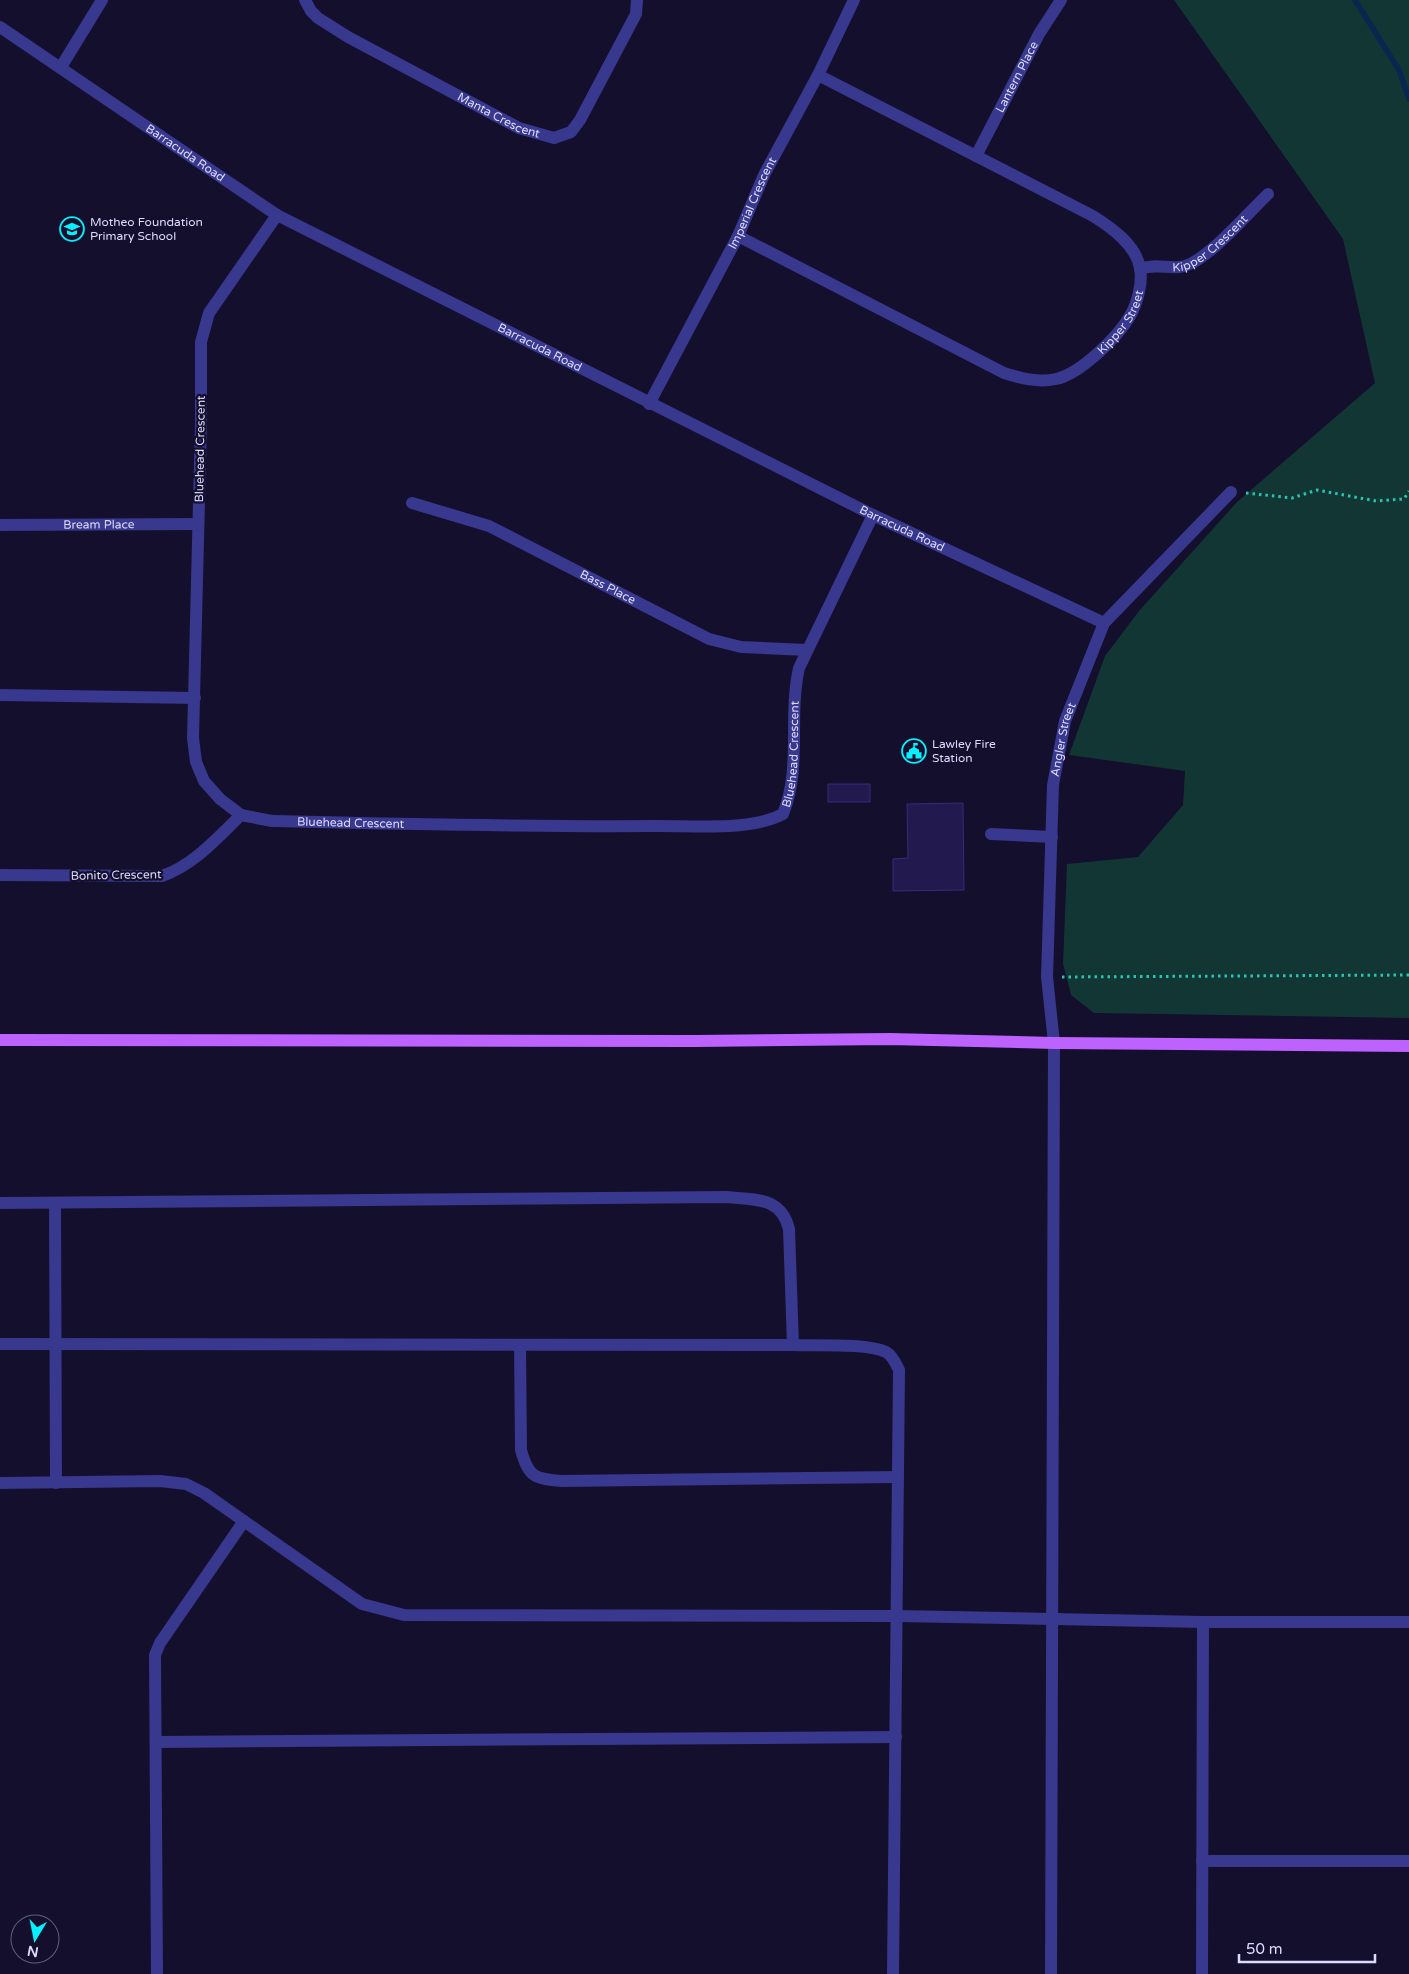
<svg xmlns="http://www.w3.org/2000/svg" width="1409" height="1974" font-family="'Varela Round',sans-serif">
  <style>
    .green { fill: #123633 }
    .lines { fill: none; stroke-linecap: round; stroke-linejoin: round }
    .stream { stroke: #092651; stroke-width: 5.5 }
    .building { fill: #221a4e; stroke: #372a7c }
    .path { stroke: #28c5b5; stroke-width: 3; stroke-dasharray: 2.5 4; stroke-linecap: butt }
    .minor { stroke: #37388e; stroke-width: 12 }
    .major { stroke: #bd61ff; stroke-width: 12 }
    .labels { text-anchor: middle; stroke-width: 4.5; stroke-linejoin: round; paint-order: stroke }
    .street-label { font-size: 12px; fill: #dddaff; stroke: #130f2c }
    .poi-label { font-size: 12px; fill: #dddaff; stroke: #130f2c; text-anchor: start }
  </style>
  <rect width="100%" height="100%" fill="#130f2c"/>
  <!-- green -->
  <path class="green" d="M1174 0H1409V1018L1094 1013 1071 995 1063 964 1067 864 1138 857 1183 805 1185 771 1069 755 1105 656 1139 611 1237 502 1375 383 1343 239Z"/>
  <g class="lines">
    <!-- stream -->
    <path class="stream" d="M1355 0 1399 70 1409 99"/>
  </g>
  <!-- building -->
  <path class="building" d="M828 784H870V802H828Z
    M963 803 964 890 893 891V859L908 858 907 804Z"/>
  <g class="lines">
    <!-- path -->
    <path class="path" d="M1246 493 1292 498 1317 490 1376 501 1404 499 1409 491
      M1062 977 1409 975"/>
    <!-- minor -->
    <g class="minor">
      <path id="s1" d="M305 0 311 11 318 18 348 37 519 128 554 138 571 132 580 120 636 14 637 0"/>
      <path id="s2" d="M0 27 277 215 873 515 1104 623"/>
      <path d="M61 67 102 0"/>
      <path id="s3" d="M976 156 1039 34 1061 0"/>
      <path id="s4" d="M277 215 209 313 201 342V424L193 738 196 762 204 781 220 799 241 815 272 821C399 824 525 827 652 826 691 825 749 832 783 814 802 768 788 716 799 668L873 515"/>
      <path id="s5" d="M738 236 1004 373C1020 378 1038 383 1056 379 1080 374 1118 337 1130 316 1137 304 1143 283 1140 268 1136 245 1112 228 1093 216L818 75"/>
      <path id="s6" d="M1140 269C1157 262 1174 272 1190 264 1215 252 1247 214 1268 194"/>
      <path id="s7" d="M649 404 738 236 764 175 818 75 854 0"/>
      <path id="s8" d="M412 503 489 526 709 639 741 647 807 650"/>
      <path id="s9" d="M0 525 198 524"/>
      <path d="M0 695 195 698"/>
      <path d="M991 834 1052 837"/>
      <path d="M0 875 162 876C194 865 217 838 241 815"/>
      <path d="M0 1203 727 1197C756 1200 781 1197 789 1229L793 1345"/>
      <path d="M55 1203 56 1483"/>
      <path d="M0 1344 793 1345C815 1346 867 1343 886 1352 893 1356 896 1364 899 1370L893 1974"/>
      <path d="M520 1345 521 1450C528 1477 535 1479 562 1481L898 1477"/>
      <path d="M0 1483 160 1481 186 1484 204 1493 362 1604 404 1615 897 1616 1203 1622H1409"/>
      <path d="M156 1742 896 1737"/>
      <path d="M1202 1861H1409"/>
      <path d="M157 1974 155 1655 160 1643 244 1521"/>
      <path id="s10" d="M1051 1974 1054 1043 1047 977 1053 785 1065 721 1104 623 1231 492"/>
      <path d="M1202 1974 1203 1622"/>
    </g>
    <!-- major -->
    <path class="major" d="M0 1040 695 1041 890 1039 1054 1043 1409 1046"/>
  </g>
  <!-- icons -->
  <defs>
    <g id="school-ring" transform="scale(1.25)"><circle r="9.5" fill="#130f2c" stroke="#06f1ff" stroke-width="1.5"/><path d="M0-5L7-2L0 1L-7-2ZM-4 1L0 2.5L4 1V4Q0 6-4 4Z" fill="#06f1ff"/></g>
    <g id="civic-ring" transform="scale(1.25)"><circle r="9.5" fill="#130f2c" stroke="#06f1ff" stroke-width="1.5"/><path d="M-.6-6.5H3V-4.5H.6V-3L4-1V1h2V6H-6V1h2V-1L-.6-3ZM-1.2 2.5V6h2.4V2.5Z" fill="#06f1ff"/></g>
  </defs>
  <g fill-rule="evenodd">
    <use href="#school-ring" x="72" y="229"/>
    <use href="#civic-ring" x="914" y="751"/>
  </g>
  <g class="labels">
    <!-- street labels -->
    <g class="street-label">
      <text dy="4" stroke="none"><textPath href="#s3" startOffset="89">Lantern Place</textPath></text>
      <text dy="4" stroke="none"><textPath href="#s1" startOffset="228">Manta Crescent</textPath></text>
      <text dy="4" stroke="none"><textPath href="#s2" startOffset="224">Barracuda Road</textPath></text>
      <text dy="4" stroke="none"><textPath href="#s7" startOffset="226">Imperial Crescent</textPath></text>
      <text dy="4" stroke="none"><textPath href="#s6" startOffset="78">Kipper Crescent</textPath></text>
      <text dy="4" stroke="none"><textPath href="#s5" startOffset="441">Kipper Street</textPath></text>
      <text dy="4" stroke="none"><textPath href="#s2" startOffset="629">Barracuda Road</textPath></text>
      <text transform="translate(200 449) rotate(-89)" y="4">Bluehead Crescent</text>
      <text dy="4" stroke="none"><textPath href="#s9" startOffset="99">Bream Place</textPath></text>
      <text dy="4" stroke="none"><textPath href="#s2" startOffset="1034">Barracuda Road</textPath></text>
      <text dy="4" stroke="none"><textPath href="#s8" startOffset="214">Bass Place</textPath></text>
      <text dy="4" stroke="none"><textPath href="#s10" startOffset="1236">Angler Street</textPath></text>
      <text dy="4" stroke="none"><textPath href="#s4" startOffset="1246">Bluehead Crescent</textPath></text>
      <text dy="4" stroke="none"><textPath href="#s4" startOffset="751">Bluehead Crescent</textPath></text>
      <text transform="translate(116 875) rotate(-1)" y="4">Bonito Crescent</text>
    </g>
    <!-- poi labels -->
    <g class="poi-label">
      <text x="90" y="226">Motheo Foundation<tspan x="90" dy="14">Primary School</tspan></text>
      <text x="932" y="748">Lawley Fire<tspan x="932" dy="14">Station</tspan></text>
    </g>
  </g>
  <!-- north arrow -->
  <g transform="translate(35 1939) rotate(190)"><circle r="24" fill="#130f2c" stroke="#646080"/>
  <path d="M0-4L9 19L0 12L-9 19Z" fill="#06f1ff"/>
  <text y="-8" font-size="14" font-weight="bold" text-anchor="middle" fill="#dddaff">N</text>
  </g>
  <!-- scale -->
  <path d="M1239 1954v8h136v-8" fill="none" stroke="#dddaff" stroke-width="2.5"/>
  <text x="1246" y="1954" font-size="15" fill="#dddaff" stroke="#130f2c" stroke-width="4" paint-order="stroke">50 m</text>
</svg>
